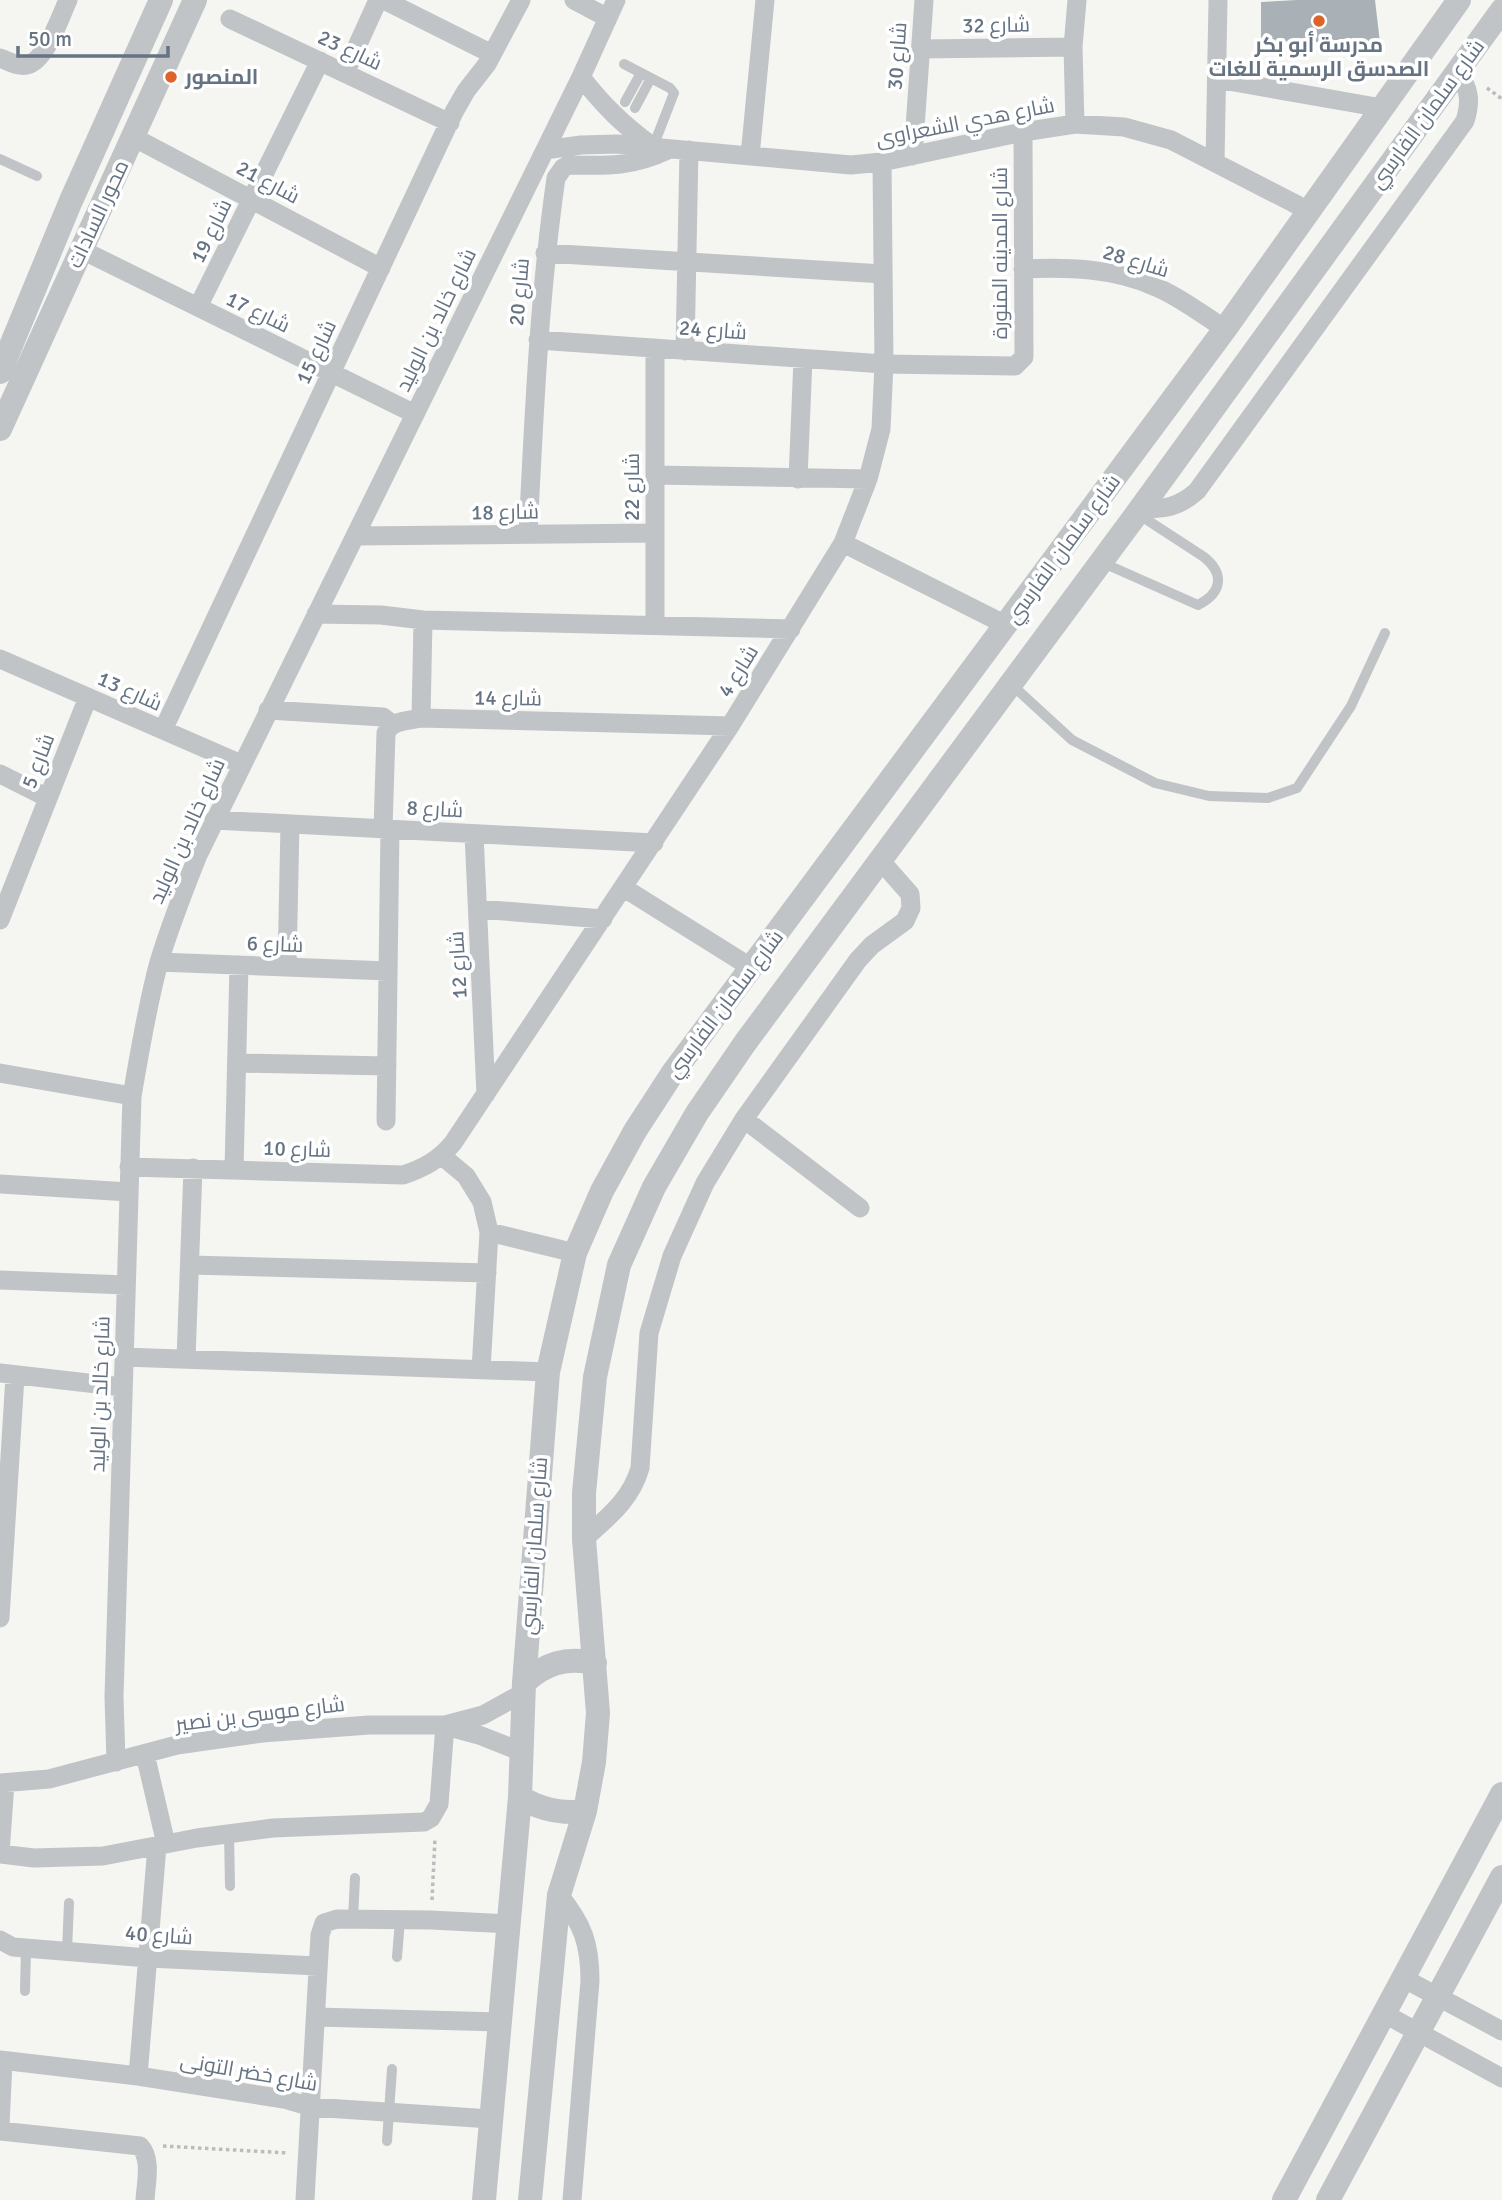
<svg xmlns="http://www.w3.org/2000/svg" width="1502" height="2200" font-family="Signika,Cairo,sans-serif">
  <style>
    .building { fill: #a9b1b6 }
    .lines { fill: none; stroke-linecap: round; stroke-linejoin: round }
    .path { stroke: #babcbe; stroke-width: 3.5; stroke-dasharray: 3.5 3.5; stroke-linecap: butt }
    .service { stroke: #c0c4c7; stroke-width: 10 }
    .minor { stroke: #c0c4c7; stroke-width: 19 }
    .tertiary { stroke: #c0c4c7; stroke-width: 24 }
    .poi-dot { fill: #de6329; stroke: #fff; stroke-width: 2.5 }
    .labels { text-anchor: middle; stroke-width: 7; stroke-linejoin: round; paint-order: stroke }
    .street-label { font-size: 21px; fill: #657382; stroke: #fff }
    .poi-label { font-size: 21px; font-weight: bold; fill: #657382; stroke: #fff }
  </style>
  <rect width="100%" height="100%" fill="#f5f5f2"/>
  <!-- building -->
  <path class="building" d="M1297 0H1375L1380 43 1261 41V2Z"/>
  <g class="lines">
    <!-- path -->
    <path class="path" d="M1487 88 1502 99
      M432 1900 435 1838
      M163 2146 288 2153"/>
    <!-- service -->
    <path class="service" d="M624 64 670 88 674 93 653 147
      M625 102 641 73
      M635 108 651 78
      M0 159 37 176
      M1101 562 1198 605C1222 593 1225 574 1204 557L1138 514
      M1011 684 1072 740 1155 783 1209 796 1268 798 1297 788 1351 706 1385 633
      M229 1834 230 1886
      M353 1919 355 1878
      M67 1951 69 1903
      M397 1957 400 1920
      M25 1991 26 1948
      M387 2141 392 2069"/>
    <!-- minor -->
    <path class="minor" d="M384 0 492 54
      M574 0 608 18
      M230 19 450 123
      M921 49 1073 47
      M0 58C9 61 17 67 27 65 46 61 60 17 68 0
      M345 73 378 0
      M581 77C603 105 623 125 652 146
      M1217 79 1382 108
      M1075 124 1073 47 1077 0
      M133 137 381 268
      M545 150 581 145 617 144 851 165 882 162 1023 132 1075 124 1124 127 1171 140 1309 211
      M750 156 765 0
      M913 156 924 0
      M1215 162 1218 0
      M82 250 415 414
      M545 253 883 274
      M1023 269C1068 267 1114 268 1156 287 1180 297 1203 315 1225 329
      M198 307 320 61
      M538 340 884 364 1015 366 1024 357 1023 132
      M655 348V625
      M685 351 689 150
      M655 475 868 479
      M798 479 803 359
      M1141 508C1163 511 1180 506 1197 491L1465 121C1471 102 1470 88 1457 72
      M528 534C534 415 539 296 556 178L563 168 569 165C608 166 632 167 668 150
      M355 536 655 533
      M843 543 1006 625
      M316 614 381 615 423 620 791 629
      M0 659 241 764
      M268 710 383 717 392 724
      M421 718 423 620
      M163 730 454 112 466 91 487 64 521 0
      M0 774 48 798
      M214 820 654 843
      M383 829 386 733C392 720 407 721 421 718L730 726
      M474 834 486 1094
      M624 888 752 968
      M478 909 603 919
      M0 920 88 697
      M159 962 388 971
      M287 967 290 824
      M237 1063 387 1066
      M0 1073 132 1096
      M744 1119 860 1208
      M386 1121 390 829
      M442 1156 466 1176 482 1202 489 1232 481 1370
      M129 1167 403 1175C424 1168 439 1160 453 1143L730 726 843 543 868 479 881 429 884 364 882 162
      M234 1170 239 965
      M0 1184 129 1192
      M489 1232 575 1253
      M190 1265 487 1273
      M0 1280 126 1285
      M124 1357 548 1372
      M186 1359 193 1168
      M0 1373 123 1387
      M584 1539C607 1518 631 1500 640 1468L649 1333 672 1256 705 1183 744 1119 858 960 872 945 905 921 911 908 910 894 880 860
      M0 1618 15 1376
      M446 1726 479 1735 522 1752
      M145 1754 166 1844
      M116 1762 114 1697 132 1096C140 1051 147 1006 159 962 170 926 184 890 198 855L581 77 616 0
      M0 1783 49 1779 177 1745 262 1733 369 1725H445L483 1715 523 1693
      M0 1853 5 1783
      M0 1854 34 1858 103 1856 197 1838 273 1828 424 1822 431 1818 439 1804 445 1725
      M559 1895C583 1924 590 1944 590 1981L572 2200
      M0 1940 13 1947 148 1958 318 1966
      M1403 1978 1502 2031
      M1383 2013 1502 2078
      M316 2017 500 2022
      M0 2060 138 2076 284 2099 311 2107 491 2119
      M138 2076 157 1846
      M0 2126 3 2061
      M0 2131 140 2146C152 2159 146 2183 145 2200
      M305 2200 320 1935 324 1923 337 1919 431 1920 510 1924"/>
    <!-- tertiary -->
    <path class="tertiary" d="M0 372 70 203 161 0
      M0 429 195 0
      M524 1683C545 1663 566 1657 595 1663
      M520 1797C541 1810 561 1814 585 1811
      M484 2200 520 1797 524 1683 548 1372 575 1253 602 1191 635 1131 672 1074 1225 329 1459 0
      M530 2200 559 1895 585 1811 594 1762 598 1713 584 1539V1493L595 1377 619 1265 654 1187 697 1113 745 1043 1141 508 1502 10
      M1284 2200 1502 1794
      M1328 2200 1502 1877"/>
  </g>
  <!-- markers -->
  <g class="poi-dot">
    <circle cx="1319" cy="21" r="7"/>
    <circle cx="171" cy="77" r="7"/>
  </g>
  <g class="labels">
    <!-- street labels -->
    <g class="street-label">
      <text transform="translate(996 25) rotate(-1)" y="7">شارع 32</text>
      <text transform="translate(350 50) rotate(25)" y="7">شارع 23</text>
      <text transform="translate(897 56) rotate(-86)" y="7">شارع 30</text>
      <text transform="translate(1427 114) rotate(-54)" y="7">شارع سلمان الفارسي</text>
      <text transform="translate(965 122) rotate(-11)" y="7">شارع هدي الشعراوى</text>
      <text transform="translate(268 182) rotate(28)" y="7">شارع 21</text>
      <text transform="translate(98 214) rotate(-65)" y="7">محور السادات</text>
      <text transform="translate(211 231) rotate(-64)" y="7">شارع 19</text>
      <text transform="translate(1000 253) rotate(-90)" y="7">شارع المدينه المنورة</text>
      <text transform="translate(1136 261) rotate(17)" y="7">شارع 28</text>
      <text transform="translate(519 292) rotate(-85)" y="7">شارع 20</text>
      <text transform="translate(258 312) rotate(26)" y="7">شارع 17</text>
      <text transform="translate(436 320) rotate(-64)" y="7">شارع خالد بن الوليد</text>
      <text transform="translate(713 330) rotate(4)" y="7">شارع 24</text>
      <text transform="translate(316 352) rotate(-65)" y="7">شارع 15</text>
      <text transform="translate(632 487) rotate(-90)" y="7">شارع 22</text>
      <text transform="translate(505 512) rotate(-1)" y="7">شارع 18</text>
      <text transform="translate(1063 549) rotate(-54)" y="7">شارع سلمان الفارسي</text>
      <text transform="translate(738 671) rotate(-58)" y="7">شارع 4</text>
      <text transform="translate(130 691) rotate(24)" y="7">شارع 13</text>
      <text transform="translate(508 698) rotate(1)" y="7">شارع 14</text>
      <text transform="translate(38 761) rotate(-69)" y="7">شارع 5</text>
      <text transform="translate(435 809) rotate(3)" y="7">شارع 8</text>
      <text transform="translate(187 831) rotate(-66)" y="7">شارع خالد بن الوليد</text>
      <text transform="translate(275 944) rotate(2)" y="7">شارع 6</text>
      <text transform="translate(458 965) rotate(-93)" y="7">شارع 12</text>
      <text transform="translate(725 1004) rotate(-53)" y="7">شارع سلمان الفارسي</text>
      <text transform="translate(297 1149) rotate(2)" y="7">شارع 10</text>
      <text transform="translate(100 1394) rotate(-88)" y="7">شارع خالد بن الوليد</text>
      <text transform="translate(534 1546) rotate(-86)" y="7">شارع سلمان الفارسي</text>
      <text transform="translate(260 1714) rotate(-7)" y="7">شارع موسى بن نصير</text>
      <text transform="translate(159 1935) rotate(4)" y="7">شارع 40</text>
      <text transform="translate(249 2072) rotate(10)" y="7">شارع خضر التونى</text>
    </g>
    <!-- poi labels -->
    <g class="poi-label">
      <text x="1319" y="52">مدرسة أبو بكر<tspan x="1319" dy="24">الصدسق الرسمية للغات</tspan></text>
      <text x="185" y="84" text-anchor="start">المنصور</text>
    </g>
  </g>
  <!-- scale -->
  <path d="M18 46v10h150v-10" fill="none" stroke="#657382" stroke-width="3.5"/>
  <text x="28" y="46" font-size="21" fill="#657382" stroke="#ffffff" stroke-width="5" paint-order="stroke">50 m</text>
</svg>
